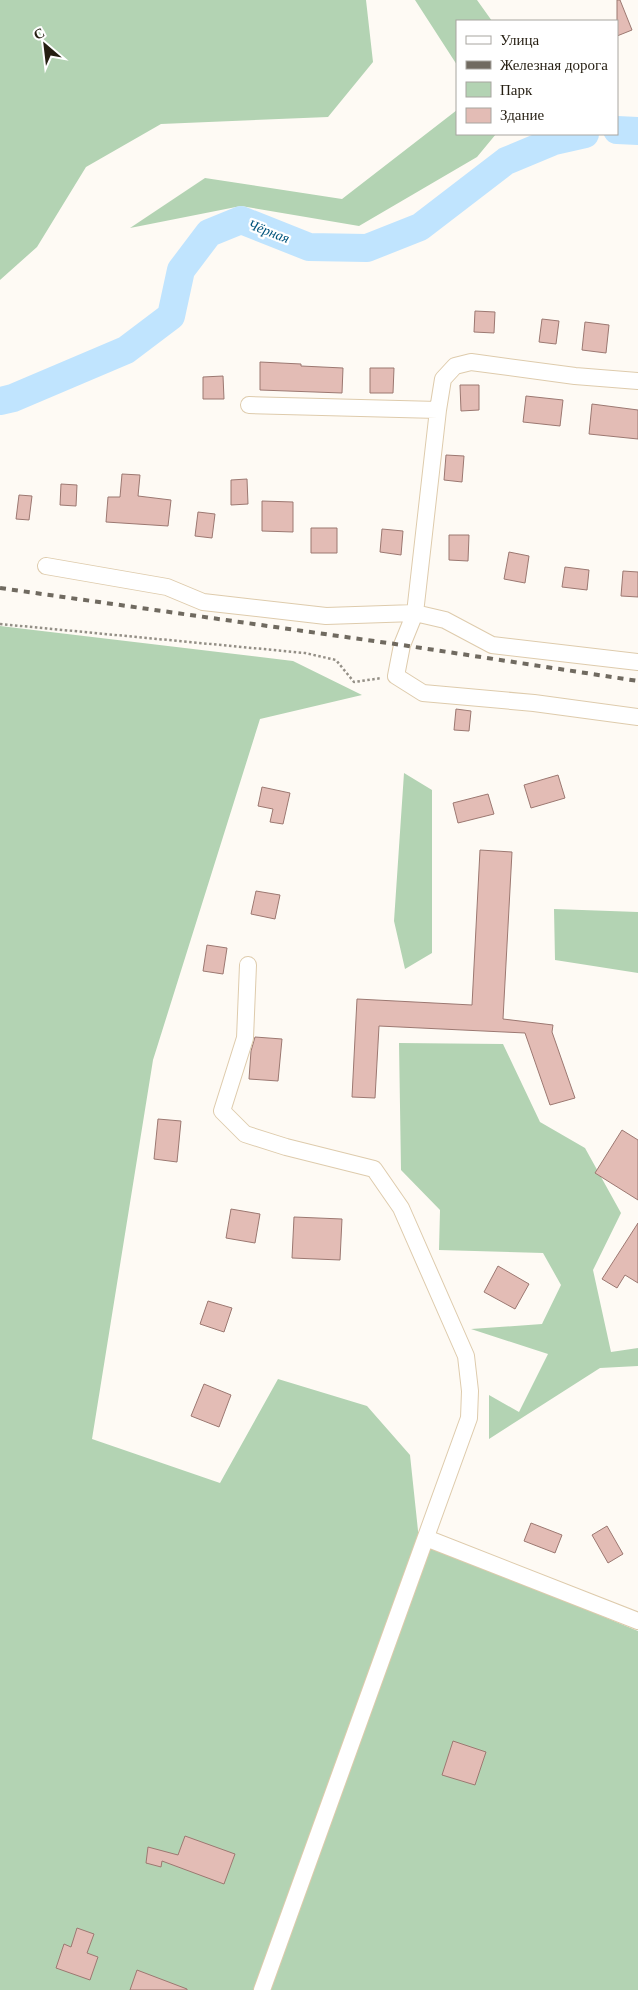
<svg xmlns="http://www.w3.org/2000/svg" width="638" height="1990" font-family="Georgia,serif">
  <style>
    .green { fill: #b3d3b3 }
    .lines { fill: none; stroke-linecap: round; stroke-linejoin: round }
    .river { stroke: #c0e4fe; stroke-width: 28 }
    .building { fill: #e3bcb5; stroke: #9c7871 }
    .minor-casing { stroke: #decbac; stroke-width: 18 }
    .path { stroke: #948f86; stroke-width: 2.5; stroke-dasharray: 2.5 2.5; stroke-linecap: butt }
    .minor { stroke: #fff; stroke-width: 16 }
    .rail { stroke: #706a60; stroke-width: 4; stroke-dasharray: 6 6; stroke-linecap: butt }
    .labels { text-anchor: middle; stroke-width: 4.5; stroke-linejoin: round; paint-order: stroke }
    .water-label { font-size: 14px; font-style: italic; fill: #00547c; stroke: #fff }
  </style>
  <rect width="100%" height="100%" fill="#fefaf4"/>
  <!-- green -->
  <path class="green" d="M0 0H366L373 62 328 117 161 124 86 167 37 247 0 280Z
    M415 0H477L492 21H457V65Z
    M457 110V134H496L477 157 359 226 241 206 130 228 205 178 342 199Z
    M0 626 293 661 362 695 260 719 153 1060 92 1439 220 1483 278 1379 367 1406 410 1455 419 1540 638 1631V1990H0Z
    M404 773 432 790V953L405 969 394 921Z
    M554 909 638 912V973L555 960Z
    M399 1043 503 1044 540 1122 585 1148 621 1213 593 1270 611 1352 638 1348V1366L600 1368 489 1439V1395L519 1412 548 1354 471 1329 542 1324 561 1285 543 1253 439 1250 440 1210 401 1170Z"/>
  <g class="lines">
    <!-- river -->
    <path class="river" d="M617 130 638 131
      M0 401 13 398 126 350 171 316 181 270 209 233 241 220 309 247 367 248 420 227 506 161 554 141 585 134"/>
  </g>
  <!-- building -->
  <path class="building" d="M617 0H620L632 30 617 36Z
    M475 311 495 312 494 333 474 332Z
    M542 319 559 321 556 344 539 342Z
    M585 322 609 325 606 353 582 350Z
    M260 362 301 364V366L343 368 342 393 260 390Z
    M370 368H394L393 393H370Z
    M223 376 224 399H203V377Z
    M460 385H479V410L461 411Z
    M526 396 563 400 560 426 523 422Z
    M592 404 638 410V439L589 434Z
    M446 455 464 456 462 482 444 480Z
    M122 474 140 475 138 496 171 500 168 526 106 522 108 497H120Z
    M247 479 248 504 231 505V480Z
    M61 484 77 485 76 506 60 505Z
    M19 495 32 496 29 520 16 519Z
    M262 501 293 502V532L262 531Z
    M198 512 215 514 212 538 195 536Z
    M311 528H337V553H311Z
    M382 529 403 531 401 555 380 552Z
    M449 535H469L468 561 449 560Z
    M509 552 529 556 525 583 504 579Z
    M565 567 589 570 587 590 562 587Z
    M623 571 638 572V597L621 596Z
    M456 709 471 711 469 731 454 730Z
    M558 775 565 798 531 808 524 785Z
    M262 787 290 793 283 824 270 822 273 809 258 806Z
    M488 794 494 814 458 823 453 803Z
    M480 850 512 852 503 1019 553 1025 552 1032 575 1098 550 1105 525 1033 379 1026 375 1098 352 1097 357 999 472 1005Z
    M256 891 280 895 275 919 251 914Z
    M207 945 227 948 223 974 203 971Z
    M255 1037 282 1039 278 1081 249 1079 251 1051Z
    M158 1119 181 1121 177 1162 154 1159Z
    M622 1130 638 1140V1200L595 1173Z
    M231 1209 260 1214 255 1243 226 1238Z
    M294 1217 342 1219 340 1260 292 1258Z
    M638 1223V1283L625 1275 617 1288 602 1279Z
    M498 1266 529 1284 515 1309 484 1292Z
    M208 1301 232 1308 224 1332 200 1324Z
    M204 1384 231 1395 219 1427 191 1416Z
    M531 1523 562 1535 555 1553 524 1541Z
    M607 1526 623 1554 608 1563 592 1535Z
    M453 1741 486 1752 475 1785 442 1775Z
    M185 1836 235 1854 224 1884 162 1861 161 1867 146 1863 148 1847 178 1855Z
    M77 1928 94 1934 87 1953 98 1957 90 1980 56 1968 64 1944 71 1947Z
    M137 1970 187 1989V1990H130Z"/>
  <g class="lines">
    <!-- minor casing -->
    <g class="minor-casing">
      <path id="minor" d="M638 381 575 376 471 362 455 366 443 379 438 410 415 613 402 645 396 676 423 693 534 703 638 717
        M249 405 438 410
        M46 566 167 587 203 602 326 616 415 613 445 620 492 645 638 662
        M248 965 245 1038 222 1111 245 1134 286 1147 374 1169 401 1208 466 1356 470 1391 469 1418 262 1990
        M426 1538 638 1621"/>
    </g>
    <!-- path -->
    <path class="path" d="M0 624 305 653 336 660 354 682 382 678"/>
    <!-- minor -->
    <use href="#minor" class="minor"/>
    <!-- rail -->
    <path class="rail" d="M0 588 402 645 638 681"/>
  </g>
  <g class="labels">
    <!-- water labels -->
    <g class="water-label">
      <text transform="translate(269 231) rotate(21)" y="5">Чёрная</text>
    </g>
  </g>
  <!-- legend -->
  <rect x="456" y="20" width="162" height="115" fill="#ffffff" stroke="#a8a5a0"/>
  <rect x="466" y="36" width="25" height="8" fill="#ffffff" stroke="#a8a5a0"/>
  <text x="500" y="45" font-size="15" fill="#251e12">Улица</text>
  <rect x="466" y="61" width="25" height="8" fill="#706a60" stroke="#a8a5a0"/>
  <text x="500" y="70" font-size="15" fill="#251e12">Железная дорога</text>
  <rect x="466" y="82" width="25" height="15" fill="#b3d3b3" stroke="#a8a5a0"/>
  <text x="500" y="95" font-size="15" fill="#251e12">Парк</text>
  <rect x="466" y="108" width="25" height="15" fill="#e3bcb5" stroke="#a8a5a0"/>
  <text x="500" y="120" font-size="15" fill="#251e12">Здание</text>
  <!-- north arrow -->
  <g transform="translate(45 45) rotate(332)" stroke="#ffffff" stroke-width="4" paint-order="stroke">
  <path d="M0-4L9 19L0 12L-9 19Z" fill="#251e12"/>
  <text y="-8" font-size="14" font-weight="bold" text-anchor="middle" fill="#251e12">С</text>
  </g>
</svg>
